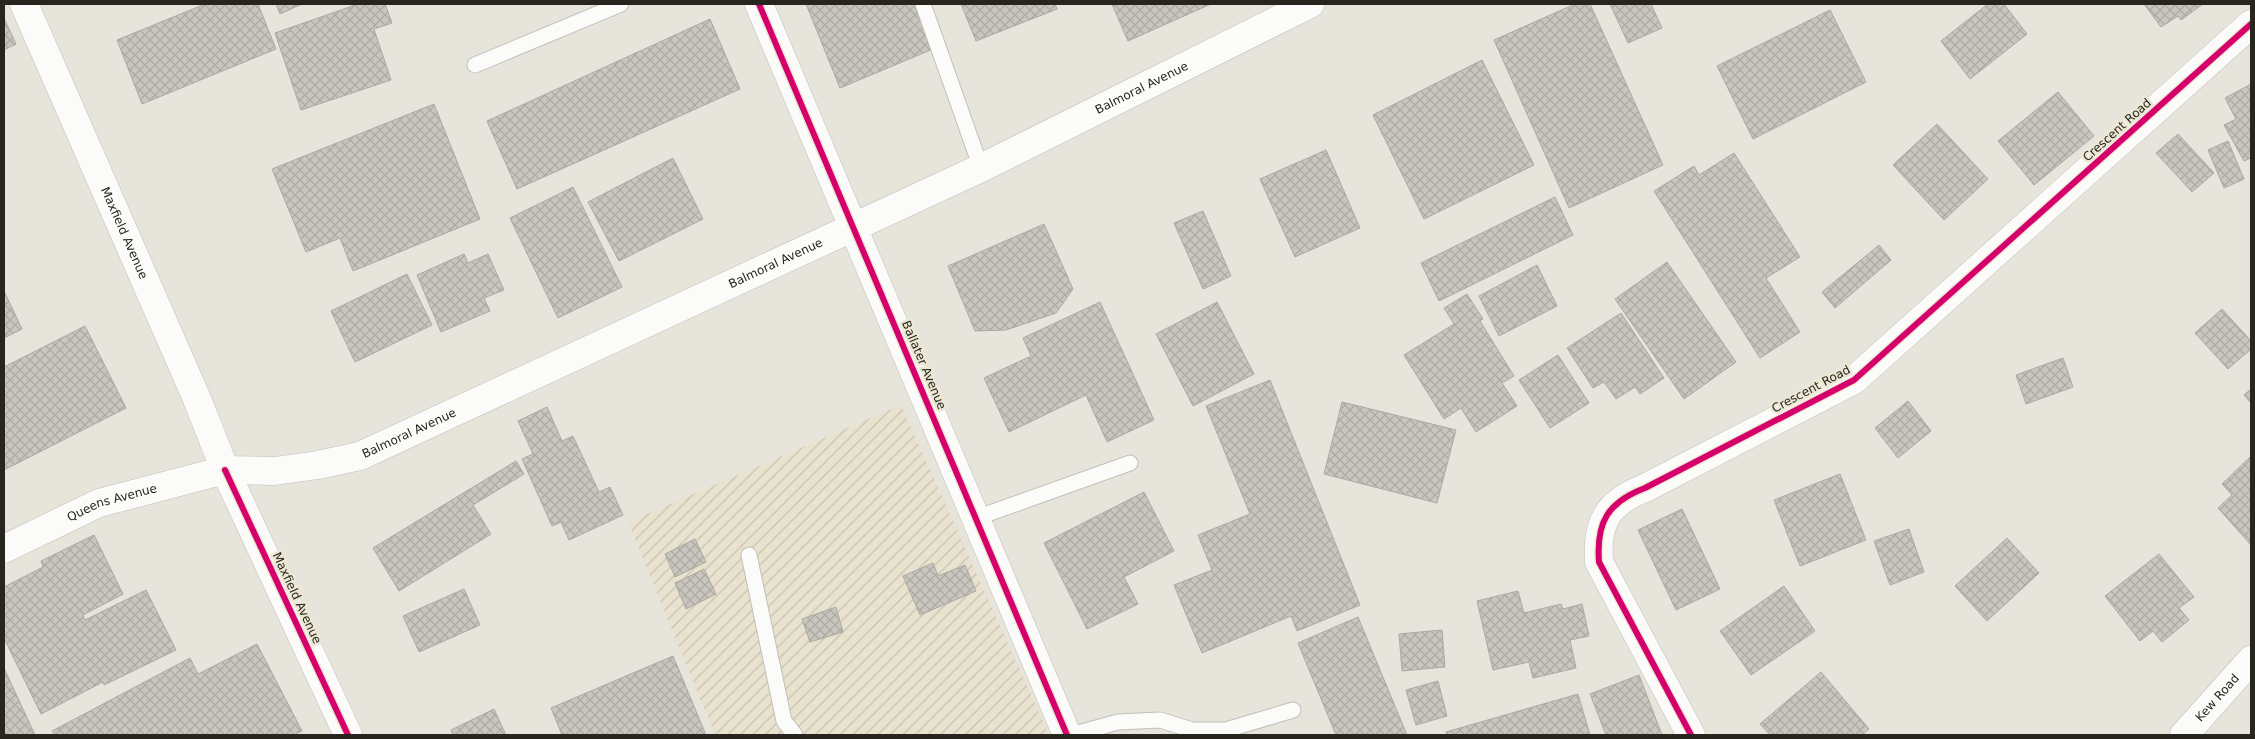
<svg xmlns="http://www.w3.org/2000/svg" width="2255" height="739" font-family="'DejaVu Sans',sans-serif">
  <style>
    .industrial { fill: url(#industrial-furrows) }
    .building { fill: url(#building-cross-hatch); stroke: #aba9a2 }
    .lines { fill: none; stroke-linecap: round; stroke-linejoin: round }
    .lane-casing { stroke: #c1bfb7; stroke-width: 17 }
    .street-casing { stroke: #c1bfb7; stroke-width: 29 }
    .secondary-casing { stroke: #c1bfb7; stroke-width: 29 }
    .primary-casing { stroke: #c1bfb7; stroke-width: 29 }
    .lane { stroke: #fbfbfa; stroke-width: 15 }
    .street { stroke: #fbfbfa; stroke-width: 28 }
    .secondary { stroke: #fbfbfa; stroke-width: 28 }
    .primary { stroke: #fbfbfa; stroke-width: 28 }
    .cycleway-casing { stroke: #ede8d5; stroke-width: 9 }
    .cycleway { stroke: #d6006c; stroke-width: 6 }
    .labels { text-anchor: middle; stroke-width: 5; stroke-linejoin: round; paint-order: stroke }
    .street-label { font-size: 12px; fill: #27251e; stroke: #ede8d5 }
  </style>
  <defs>
    <pattern id="industrial-furrows" width="10" height="10" patternUnits="userSpaceOnUse" patternTransform="scale(1.25)"><rect width="10" height="10" fill="#e8e2cf"/><path d="M-1 1l2-2M0 10L10 0M9 11l2-2" fill="none" stroke="#c7c2b1"/></pattern>
    <pattern id="building-cross-hatch" width="8" height="8" patternUnits="userSpaceOnUse" patternTransform="scale(1.25)"><rect width="8" height="8" fill="#c8c6be"/><path d="M0 0l8 8M0 8l8-8" fill="none" stroke="#acaaa3"/></pattern>
  </defs>
  <rect width="100%" height="100%" fill="#e7e4db"/>
  <!-- industrial -->
  <path class="industrial" d="M901 405 1049 735H715L628 522Z"/>
  <!-- building -->
  <path class="building" d="M205 4H258L276 49 142 104 117 40Z
    M276 4H302L280 14Z
    M358 4H385L392 23 374 29 391 80 301 110 275 33Z
    M806 4H914L933 49 840 88Z
    M961 4H1055L1057 9 976 41Z
    M1112 4H1211L1128 41Z
    M1575 4H1590L1663 165 1569 208 1494 40Z
    M1610 4H1651L1662 28 1628 43Z
    M1988 4H2004L2027 34 1970 79 1941 41Z
    M2144 4H2203L2181 20 2178 16 2161 27Z
    M1830 10 1866 82 1753 139 1717 66Z
    M4 18 16 44 4 50Z
    M710 19 740 89 517 189 487 121Z
    M1482 60 1534 165 1424 219 1373 115Z
    M2251 84V158L2244 161 2224 125 2236 119 2225 98Z
    M2058 92 2094 136 2034 185 1998 141Z
    M434 104 480 219 353 271 340 238 306 252 272 169Z
    M1937 124 1988 179 1944 220 1893 165Z
    M2178 134 2214 173 2192 192 2156 153Z
    M2228 141 2244 179 2224 188 2208 150Z
    M1326 150 1360 228 1295 257 1260 179Z
    M1734 153 1800 257 1766 278 1800 332 1760 358 1654 191 1694 166 1699 175Z
    M673 158 703 219 619 261 588 202Z
    M573 187 622 287 558 318 510 218Z
    M1555 197 1573 235 1439 301 1421 263Z
    M1203 211 1231 276 1203 289 1174 223Z
    M1044 224 1073 289 1056 313 1006 330 975 331 948 266Z
    M1879 245 1891 260 1835 308 1822 292Z
    M464 254 468 263 488 254 504 290 484 298 490 311 441 332 417 275Z
    M1667 262 1736 362 1684 399 1615 299Z
    M1537 265 1557 306 1499 336 1479 296Z
    M407 274 432 325 355 362 331 311Z
    M4 291 22 329 4 338Z
    M1467 294 1483 319 1480 321 1514 376 1502 383 1517 406 1476 432 1461 408 1444 419 1404 355 1454 324 1444 308Z
    M1100 302 1154 420 1107 442 1086 395 1009 432 984 378 1031 356 1023 338Z
    M1217 302 1254 374 1193 406 1156 334Z
    M2222 309 2251 341V349L2228 369 2195 333Z
    M1621 313 1664 378 1640 394 1635 387 1616 399 1604 382 1593 388 1567 348Z
    M85 326 126 408 4 470V367Z
    M1558 355 1589 403 1550 428 1519 380Z
    M2063 358 2073 387 2026 404 2016 375Z
    M1270 380 1360 605 1297 631 1291 616 1202 653 1174 585 1212 570 1198 535 1250 514 1206 406Z
    M2251 389V403L2244 395Z
    M1908 401 1931 431 1898 458 1875 428Z
    M1342 402 1456 430 1437 503 1324 474Z
    M547 407 562 441 573 436 599 492 610 487 623 515 569 540 561 522 552 526 522 459 533 454 518 421Z
    M2251 456V545L2218 508 2232 495 2222 484Z
    M516 461 524 474 473 505 491 534 399 591 373 548Z
    M1840 474 1866 540 1800 566 1774 500Z
    M1144 492 1174 551 1124 577 1138 604 1087 629 1044 543Z
    M1682 509 1720 589 1676 610 1638 530Z
    M1909 529 1924 572 1890 585 1874 541Z
    M94 535 123 594 83 615 85 620 146 590 176 650 104 685 103 682 41 714 4 638V587L43 567 41 561Z
    M2007 538 2039 573 1987 621 1955 586Z
    M695 539 706 562 675 577 665 554Z
    M2159 554 2194 597 2179 608 2189 620 2162 642 2153 631 2140 641 2105 596Z
    M933 563 938 576 965 565 976 591 920 615 903 576Z
    M704 569 716 594 686 609 675 583Z
    M1784 586 1815 631 1751 675 1720 631Z
    M464 589 480 625 419 652 403 616Z
    M1518 591 1524 613 1561 604 1563 609 1582 604 1589 636 1570 640 1576 668 1533 678 1529 662 1493 670 1477 601Z
    M836 607 843 632 810 642 802 619Z
    M1358 617 1407 735H1336L1298 643Z
    M1442 630 1445 667 1402 671 1399 634Z
    M257 644 302 731 293 735H55L52 731 190 658 198 674Z
    M673 656 706 735H562L551 708Z
    M4 668 35 735H4Z
    M1821 672 1869 729 1862 735H1770L1760 724Z
    M1639 675 1662 735H1606L1590 694Z
    M1438 681 1447 716 1416 725 1406 690Z
    M1578 694 1590 735H1447L1446 732Z
    M494 709 506 735H453L451 730Z"/>
  <g class="lines">
    <!-- lane casing -->
    <g class="lane-casing">
      <path id="lane" d="M923 4 981 168
        M475 65 621 4
        M976 518 1130 463
        M749 555 784 721 795 735
        M1071 735 1118 722 1160 720 1192 730H1226L1293 710"/>
    </g>
    <!-- street casing -->
    <g class="street-casing">
      <g id="street">
        <path d="M759 4 1067 735"/>
        <path id="s1" d="M4 549 99 503 225 470"/>
        <path d="M1691 735 1599 562C1596 522 1608 502 1645 488L1854 380 2251 24"/>
        <path id="s2" d="M2184 735 2251 660"/>
      </g>
    </g>
    <!-- secondary casing -->
    <g class="secondary-casing">
      <path id="secondary" d="M225 470 348 735"/>
    </g>
    <!-- primary casing -->
    <g class="primary-casing">
      <g id="primary">
        <path id="s3" d="M24 4 197 399 225 470 275 471 318 465 360 456 981 168 1310 4"/>
      </g>
    </g>
    <!-- lane -->
    <use href="#lane" class="lane"/>
    <!-- street -->
    <use href="#street" class="street"/>
    <!-- secondary -->
    <use href="#secondary" class="secondary"/>
    <!-- primary -->
    <use href="#primary" class="primary"/>
    <!-- cycleway casing -->
    <g class="cycleway-casing">
      <path id="cycleway" d="M759 4 1067 735
        M225 470 348 735
        M1691 735 1599 562C1596 522 1608 502 1645 488L1854 380 2251 24"/>
    </g>
    <!-- cycleway -->
    <use href="#cycleway" class="cycleway"/>
  </g>
  <g class="labels">
    <!-- street labels -->
    <g class="street-label">
      <text dy="4" stroke="none"><textPath href="#s3" startOffset="1508">Balmoral Avenue</textPath></text>
      <text transform="translate(2117 130) rotate(-42)" y="4">Crescent Road</text>
      <text dy="4" stroke="none"><textPath href="#s3" startOffset="250">Maxfield Avenue</textPath></text>
      <text dy="4" stroke="none"><textPath href="#s3" startOffset="1102">Balmoral Avenue</textPath></text>
      <text transform="translate(924 365) rotate(67)" y="4">Ballater Avenue</text>
      <text transform="translate(1811 389) rotate(-28)" y="4">Crescent Road</text>
      <text dy="4" stroke="none"><textPath href="#s3" startOffset="698">Balmoral Avenue</textPath></text>
      <text dy="4" stroke="none"><textPath href="#s1" startOffset="118">Queens Avenue</textPath></text>
      <text transform="translate(297 598) rotate(65)" y="4">Maxfield Avenue</text>
      <text dy="4" stroke="none"><textPath href="#s2" startOffset="50">Kew Road</textPath></text>
    </g>
  </g>
  <!-- border -->
  <rect width="2255" height="739" fill="none" stroke="#27251e" stroke-width="10"/>
</svg>
